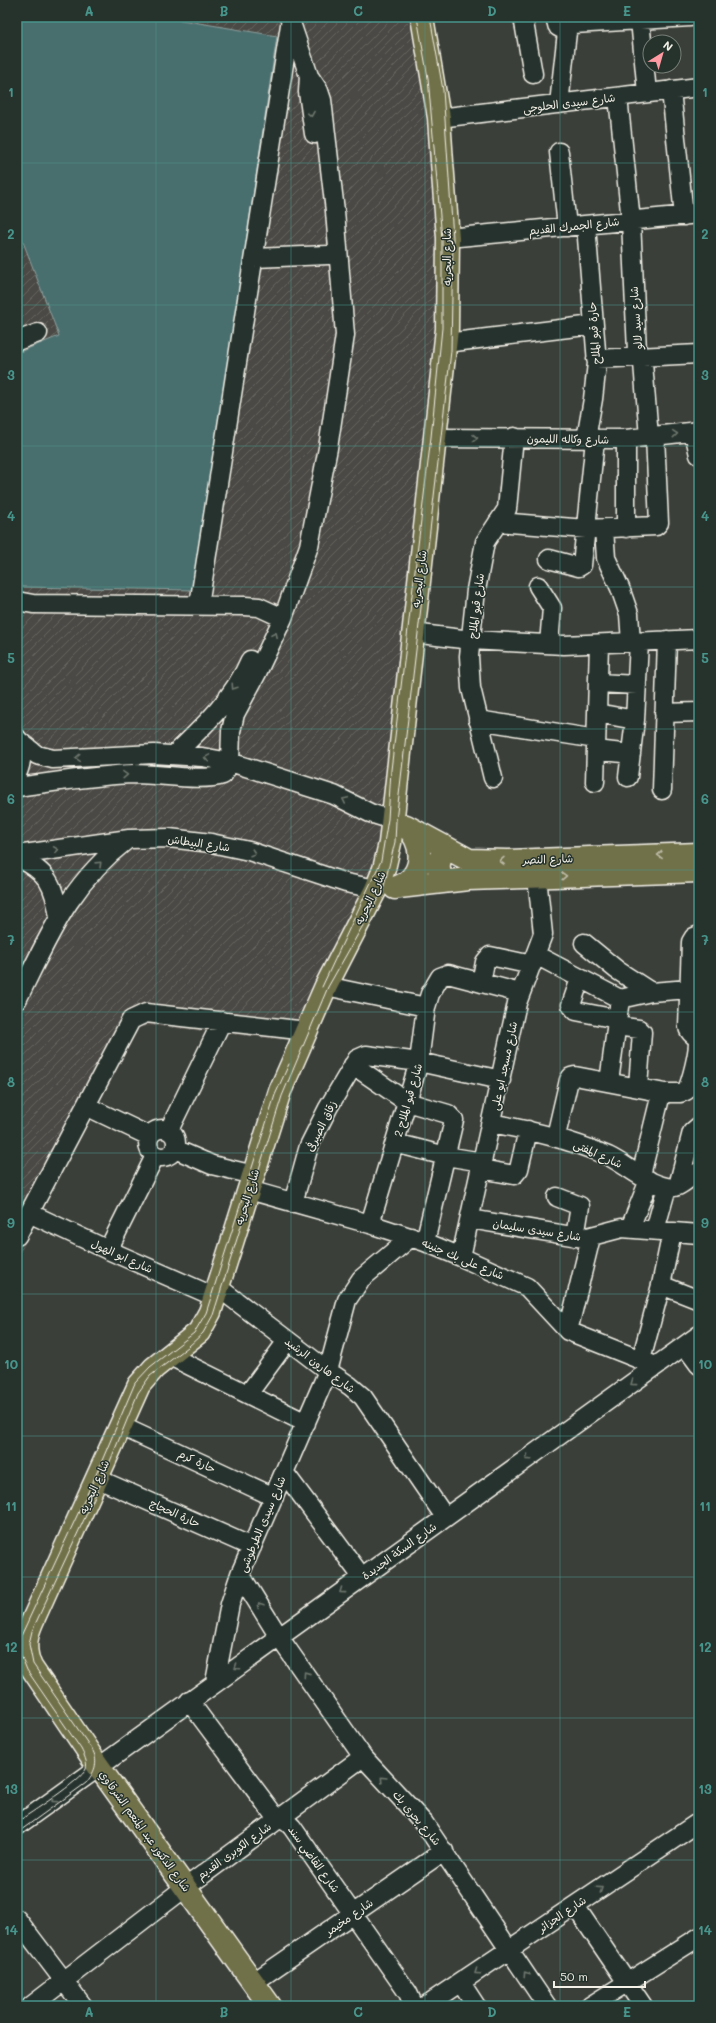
<svg xmlns="http://www.w3.org/2000/svg" width="716" height="2023" font-family="Mali,'Playpen Sans Arabic',sans-serif">
  <style>
    .industrial { fill: url(#industrial-furrows) }
    .water { fill: #4a6e6e; stroke: #8ea29f }
    .lines { fill: none; stroke-linecap: round; stroke-linejoin: round }
    .minor-casing { stroke: #f4f1e8; stroke-width: 21 }
    .major-casing { stroke: #f4f1e8; stroke-width: 25 }
    .minor { stroke: #26332d; stroke-width: 18 }
    .major { stroke: #70704a; stroke-width: 22 }
    .tram { stroke: #f4f1e8; stroke-width: 1 }
    .oneway { stroke: #6e766e }
    .oneway2 { stroke: #bfbda9 }
    .grid { fill: none; stroke: #48958c; stroke-width: 1; stroke-opacity: 0.55 }
    .labels { text-anchor: middle; stroke-width: 3; stroke-linejoin: round; paint-order: stroke }
    .street-label { font-size: 11px; fill: #f4f1e8; stroke: #26332d }
    .neatline { fill: none; stroke: #48958c; stroke-width: 1.5 }
    .grid-label { font-size: 13px; text-anchor: middle; font-weight: bold; fill: #48958c }
  </style>
  <defs>
    <pattern id="industrial-furrows" width="10" height="10" patternUnits="userSpaceOnUse"><rect width="10" height="10" fill="#4b4a44"/><path d="M-1 1l2-2M0 10L10 0M9 11l2-2" fill="none" stroke="#66655f"/></pattern>
  </defs>
  <rect width="100%" height="100%" fill="#3a3f39"/>
  <filter id="ink" filterUnits="userSpaceOnUse"><feTurbulence type="fractalNoise" baseFrequency=".025" numOctaves="2"/><feDisplacementMap in="SourceGraphic" scale="8" xChannelSelector="R" yChannelSelector="G"/><feConvolveMatrix kernelMatrix="1 2 1 2 8 2 1 2 1" color-interpolation-filters="sRGB"/></filter>
  <g filter="url(#ink)">
    <!-- industrial -->
    <path class="industrial" d="M163 17H426L454 177 393 842 303 1042 155 1026 136 1027 17 1259V577L22 587 277 36Z
      M17 226 60 336 17 353Z"/>
    <!-- water -->
    <path class="water" d="M17 17H163L277 36 194 590 22 587 17 577V353L59 336 17 226Z"/>
    <g class="lines">
      <!-- minor casing -->
      <g class="minor-casing">
        <path id="minor" d="M523 17 533 74
          M555 18 558 27 567 32 559 104
          M640 20 647 93
          M557 25 690 17
          M309 76 308 92 314 134
          M671 90 684 216
          M618 97 631 221 637 351 643 363 649 437
          M439 118 699 87
          M559 152 567 227
          M448 238 699 214
          M254 258 328 255
          M17 341 38 333
          M446 343 593 325
          M596 359 699 354
          M694 432 699 455
          M436 438 626 439 699 431
          M586 439 593 399 597 363 586 225
          M626 439V528
          M498 522 586 529 656 526 659 523 655 436
          M604 529 606 558 620 588 629 614 631 642
          M549 559 579 567 582 565 595 440
          M538 586 552 608 549 644
          M17 601 33 604 245 606 259 607 283 618
          M199 605 290 25
          M412 633 471 640 564 645 699 639
          M598 683 637 685
          M597 713 635 720
          M664 713 699 712
          M478 720 596 739
          M17 738C23 750 22 763 17 774
          M18 740 37 755 53 759 154 754 202 757 230 762 334 795 370 813 392 820
          M596 750 631 754
          M174 755C203 727 234 698 250 660
          M628 777 635 720 639 642
          M493 778 471 688 469 656 476 590 485 542 507 509 514 437
          M595 782 599 644
          M17 787C56 782 96 775 135 774 161 774 201 782 223 775L230 762 231 731 235 714 257 673 283 618 309 546 328 448 345 335 335 211 322 100 319 91 309 76 289 17
          M662 790 667 640
          M17 855 129 839 169 838 211 843 249 851 346 883 376 889
          M17 857C48 872 54 884 59 917
          M584 943 617 970 651 992 689 989
          M536 955 620 999 651 992
          M580 979 571 1005 576 1011 617 1019
          M481 983 485 962 490 956 532 965
          M326 986 426 1007
          M17 1000C49 936 69 884 128 839
          M616 1026 639 1029 642 1032 638 1087
          M353 1065 407 1102 448 1114 454 1120 425 1242
          M609 1082 620 999
          M86 1106 149 1136
          M491 1123C533 1131 568 1139 608 1156 627 1165 645 1183 667 1187 680 1190 688 1177 699 1172
          M148 1143a14 14 0 1 1 28 0a14 14 0 1 1-28 0Z
          M169 1130 222 1021
          M556 1136 569 1080 571 1077 575 1076 665 1093
          M395 1143 446 1156 482 1162
          M175 1149 212 1165 254 1175
          M481 1169 514 1175 519 1169 528 1130
          M641 1175 660 1098 665 1093H680L686 1091C690 1085 701 1046 697 1039 694 1034 689 1034 688 1027L691 942 694 937 699 935
          M678 1186 692 1132 699 1126
          M249 1190 370 1224 425 1242 461 1257 527 1287 568 1331 656 1366
          M557 1197 580 1206 575 1237
          M293 1203 309 1146 328 1108 357 1059 366 1055 419 1062 501 1080
          M29 1213 108 1250 215 1297
          M470 1219 584 1238 622 1228 699 1234
          M370 1224 419 1062 426 1007 430 994 440 977 448 974 520 993
          M630 1228 649 1180
          M655 1230 667 1187
          M17 1236 131 1020 146 1013 307 1031
          M108 1250 155 1156
          M461 1257 517 1003 543 934 537 877
          M661 1285 699 1300
          M219 1288 328 1371 350 1386 363 1397 445 1517
          M568 1331 591 1237
          M685 1346 699 1365
          M170 1356 306 1423
          M641 1360 661 1285 672 1232
          M248 1394 287 1341
          M121 1426 274 1497
          M284 1472 362 1577
          M98 1479 252 1547
          M240 1574 279 1637 363 1757 424 1823 547 2006
          M215 1682 230 1604 240 1574 328 1371 347 1300 361 1279 411 1237
          M189 1701 274 1815 288 1823 292 1827 408 1993 414 2006
          M17 1826 699 1335
          M575 1906 643 2006
          M17 1919 83 2006
          M254 1982 444 1851
          M461 1983 476 2006
          M31 2006 182 1890 363 1757
          M425 2006 699 1822
          M590 2006 699 1937"/>
      </g>
      <!-- major casing -->
      <g class="major-casing">
        <path id="major" d="M406 826 469 860 508 861 699 854
          M443 882C437 869 437 860 446 849
          M399 887 468 879 699 871
          M395 888C425 878 426 846 406 826
          M270 2006 96 1763 31 1667C24 1651 25 1638 32 1622L139 1385 154 1368 199 1332 210 1312 280 1091 326 986 376 889 384 869 390 843 447 329 448 238 442 162 439 118 422 17"/>
      </g>
      <!-- minor -->
      <use href="#minor" class="minor"/>
      <!-- major -->
      <use href="#major" class="major"/>
      <!-- tram -->
      <path class="tram" d="M322 987 381 861 388 819 391 770 431 437 442 328V239L428 78 417 17
        M17 1822C29 1814 82 1780 86 1769 88 1762 84 1755 81 1749L27 1670 21 1655V1636L95 1477 135 1383 150 1367 194 1333 206 1313 275 1095 289 1064
        M17 1833 86 1783C94 1773 99 1763 93 1751L33 1664 29 1644 32 1631 102 1481 138 1393 150 1376 188 1347 203 1333 213 1315 282 1096 328 987 383 890 395 842 396 821 451 351 453 238 443 90 430 17"/>
    </g>
    <!-- one-way arrows -->
    <defs><path id="oneway-chevron" d="M-2-3.5L2.5 0L-2 3.5" fill="none" stroke-width="1.6" stroke-linecap="round" stroke-linejoin="round"/></defs>
    <g class="oneway">
      <use href="#oneway-chevron" transform="translate(311 114) rotate(81)"/>
      <use href="#oneway-chevron" transform="translate(675 434) rotate(-5)"/>
      <use href="#oneway-chevron" transform="translate(475 438)"/>
      <use href="#oneway-chevron" transform="translate(275 635) rotate(-65)"/>
      <use href="#oneway-chevron" transform="translate(234 687) rotate(124)"/>
      <use href="#oneway-chevron" transform="translate(78 758) rotate(176)"/>
      <use href="#oneway-chevron" transform="translate(207 758) rotate(-171)"/>
      <use href="#oneway-chevron" transform="translate(125 775) rotate(-2)"/>
      <use href="#oneway-chevron" transform="translate(345 800) rotate(-155)"/>
      <use href="#oneway-chevron" transform="translate(56 850) rotate(-8)"/>
      <use href="#oneway-chevron" transform="translate(253 853) rotate(18)"/>
      <use href="#oneway-chevron" transform="translate(99 864) rotate(-44)"/>
      <use href="#oneway-chevron" transform="translate(633 1383) rotate(144)"/>
      <use href="#oneway-chevron" transform="translate(528 1458) rotate(144)"/>
      <use href="#oneway-chevron" transform="translate(342 1591) rotate(144)"/>
      <use href="#oneway-chevron" transform="translate(260 1605) rotate(-122)"/>
      <use href="#oneway-chevron" transform="translate(237 1667) rotate(145)"/>
      <use href="#oneway-chevron" transform="translate(306 1674) rotate(-125)"/>
      <use href="#oneway-chevron" transform="translate(383 1779) rotate(-134)"/>
      <use href="#oneway-chevron" transform="translate(54 1800) rotate(144)"/>
      <use href="#oneway-chevron" transform="translate(600 1889) rotate(-34)"/>
      <use href="#oneway-chevron" transform="translate(477 1972) rotate(146)"/>
      <use href="#oneway-chevron" transform="translate(526 1974) rotate(-124)"/>
    </g>
    <g class="oneway2">
      <use href="#oneway-chevron" transform="translate(660 855) rotate(178)"/>
      <use href="#oneway-chevron" transform="translate(502 861) rotate(179)"/>
      <use href="#oneway-chevron" transform="translate(564 876) rotate(-2)"/>
    </g>
  </g>
  <!-- grid -->
  <path class="grid" d="M156 17V2006M291 17V2006M425 17V2006M560 17V2006M17 163H699M17 305H699M17 446H699M17 587H699M17 729H699M17 870H699M17 1012H699M17 1153H699M17 1294H699M17 1436H699M17 1577H699M17 1718H699M17 1860H699"/>
  <g class="labels">
    <!-- street labels -->
    <g class="street-label">
      <text transform="translate(569 103) rotate(-7)" y="4">شارع سيدى الحلوجى</text>
      <text transform="translate(574 226) rotate(-6)" y="4">شارع الجمرك القديم</text>
      <text transform="translate(447 257) rotate(-90)" y="4">شارع البحريه</text>
      <text transform="translate(636 318) rotate(-94)" y="4">شارع سيد لالو</text>
      <text transform="translate(594 333) rotate(-94)" y="4">حارة قبو الملاح</text>
      <text transform="translate(568 439) rotate(1)" y="4">شارع وكاله الليمون</text>
      <text transform="translate(419 579) rotate(-83)" y="4">شارع البحريه</text>
      <text transform="translate(476 606) rotate(-83)" y="4">شارع قبو الملاح</text>
      <text transform="translate(199 843) rotate(8)" y="4">شارع البيطاش</text>
      <text transform="translate(548 859) rotate(-2)" y="4">شارع النصر</text>
      <text transform="translate(370 898) rotate(-65)" y="4">شارع البحريه</text>
      <text transform="translate(504 1066) rotate(-78)" y="4">شارع مسجد ابو على</text>
      <text transform="translate(408 1100) rotate(-74)" y="4">شارع قبو الملاح 2</text>
      <text transform="translate(321 1126) rotate(-64)" y="4">زقاق الصيرفى</text>
      <text transform="translate(598 1154) rotate(24)" y="4">شارع المفتى</text>
      <text transform="translate(247 1197) rotate(-73)" y="4">شارع البحريه</text>
      <text transform="translate(537 1230) rotate(9)" y="4">شارع سيدى سليمان</text>
      <text transform="translate(122 1256) rotate(24)" y="4">شارع ابو الهول</text>
      <text transform="translate(463 1259) rotate(23)" y="4">شارع على بك جنينه</text>
      <text transform="translate(320 1365) rotate(37)" y="4">شارع هارون الرشيد</text>
      <text transform="translate(197 1461) rotate(25)" y="4">حارة كرم</text>
      <text transform="translate(94 1487) rotate(-66)" y="4">شارع البحريه</text>
      <text transform="translate(175 1513) rotate(24)" y="4">حارة الحجاج</text>
      <text transform="translate(262 1524) rotate(-67)" y="4">شارع سيدى الطرطوشى</text>
      <text transform="translate(399 1551) rotate(-36)" y="4">شارع السكة الجديدة</text>
      <text transform="translate(417 1818) rotate(50)" y="4">شارع بحرى بك</text>
      <text transform="translate(145 1831) rotate(54)" y="4">شارع الدكتور عبد المنعم الشرقاوي</text>
      <text transform="translate(234 1851) rotate(-36)" y="4">شارع الكوبرى القديم</text>
      <text transform="translate(314 1859) rotate(54)" y="4">شارع القاضي سند</text>
      <text transform="translate(562 1914) rotate(-34)" y="4">شارع الجزائر</text>
      <text transform="translate(349 1917) rotate(-35)" y="4">شارع مخيمر</text>
    </g>
  </g>
  <!-- margin -->
  <rect width="716" height="2023" fill="none" stroke="#26332d" stroke-width="44"/>
  <!-- north arrow -->
  <g transform="translate(662 54) rotate(37)"><circle r="19" fill="#26332d" stroke="#787f78"/>
  <path d="M0-3L7 15L0 10L-7 15Z" fill="#ff9aa2"/>
  <text y="-6" font-size="11" font-weight="bold" text-anchor="middle" fill="#f4f1e8">N</text>
  </g>
  <!-- scale -->
  <path d="M554 1981v6h91v-6" fill="none" stroke="#f4f1e8" stroke-width="2"/>
  <text x="560" y="1981" font-size="12" fill="#f4f1e8" stroke="#26332d" stroke-width="3" paint-order="stroke">50 m</text>
  <rect x="22" y="22" width="672" height="1979" class="neatline"/>
  <g class="grid-label">
    <text x="89" y="16">A</text>
    <text x="224" y="16">B</text>
    <text x="358" y="16">C</text>
    <text x="492" y="16">D</text>
    <text x="627" y="16">E</text>
    <text x="11" y="97">1</text>
    <text x="705" y="97">1</text>
    <text x="11" y="239">2</text>
    <text x="705" y="239">2</text>
    <text x="11" y="380">3</text>
    <text x="705" y="380">3</text>
    <text x="11" y="521">4</text>
    <text x="705" y="521">4</text>
    <text x="11" y="663">5</text>
    <text x="705" y="663">5</text>
    <text x="11" y="804">6</text>
    <text x="705" y="804">6</text>
    <text x="11" y="945">7</text>
    <text x="705" y="945">7</text>
    <text x="11" y="1087">8</text>
    <text x="705" y="1087">8</text>
    <text x="11" y="1228">9</text>
    <text x="705" y="1228">9</text>
    <text x="11" y="1369">10</text>
    <text x="705" y="1369">10</text>
    <text x="11" y="1511">11</text>
    <text x="705" y="1511">11</text>
    <text x="11" y="1652">12</text>
    <text x="705" y="1652">12</text>
    <text x="11" y="1794">13</text>
    <text x="705" y="1794">13</text>
    <text x="11" y="1935">14</text>
    <text x="705" y="1935">14</text>
    <text x="89" y="2017">A</text>
    <text x="224" y="2017">B</text>
    <text x="358" y="2017">C</text>
    <text x="492" y="2017">D</text>
    <text x="627" y="2017">E</text>
  </g>
</svg>
